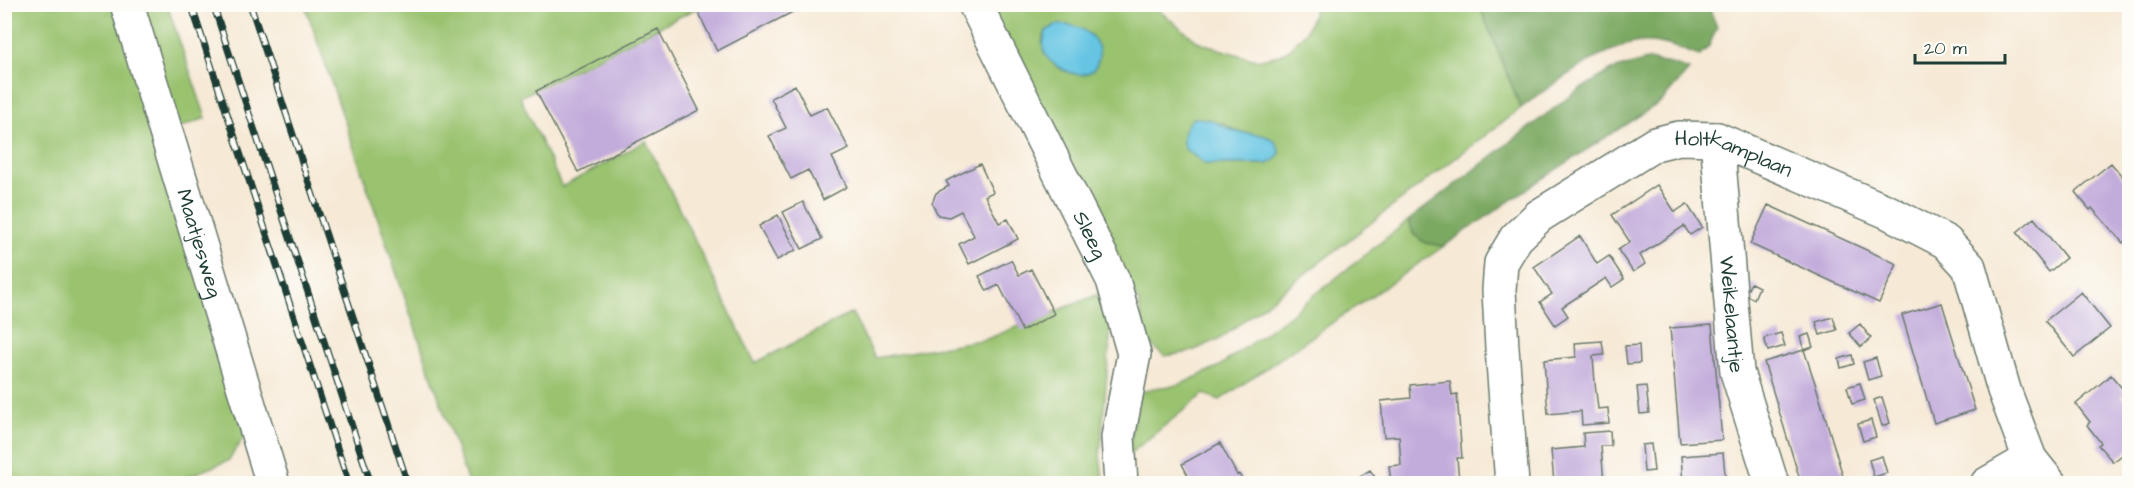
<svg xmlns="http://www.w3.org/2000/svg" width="2134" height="488" font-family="'Architects Daughter',sans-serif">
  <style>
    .green { fill: #9ac370; stroke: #5c8052; stroke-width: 1.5; fill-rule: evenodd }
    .forest { fill: #7ba962; stroke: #4d734b; stroke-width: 1.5 }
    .water { fill: #65c5e3; stroke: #42818c; stroke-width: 1.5 }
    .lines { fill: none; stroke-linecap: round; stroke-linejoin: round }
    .stream { stroke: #65c5e3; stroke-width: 9 }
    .building { fill: #c2acdb }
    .minor-casing { stroke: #6a796c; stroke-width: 36 }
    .minor { stroke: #fff; stroke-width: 33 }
    .rail-casing { stroke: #1f3d34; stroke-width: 7 }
    .rail { stroke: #fdfcf7; stroke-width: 4.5; stroke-dasharray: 14; stroke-linecap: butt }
    .labels { text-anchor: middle; stroke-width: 5; stroke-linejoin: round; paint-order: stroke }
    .street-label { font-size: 21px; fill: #1f3d34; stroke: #fdfcf7 }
  </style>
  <rect width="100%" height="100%" fill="#fdfcf7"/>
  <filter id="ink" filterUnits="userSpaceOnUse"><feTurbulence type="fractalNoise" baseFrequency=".0167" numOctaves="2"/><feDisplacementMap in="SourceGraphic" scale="12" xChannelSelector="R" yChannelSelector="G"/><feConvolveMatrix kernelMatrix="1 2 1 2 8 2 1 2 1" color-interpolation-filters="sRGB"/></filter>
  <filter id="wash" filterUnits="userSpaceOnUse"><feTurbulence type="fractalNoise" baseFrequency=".008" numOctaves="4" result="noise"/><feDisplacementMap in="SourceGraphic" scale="24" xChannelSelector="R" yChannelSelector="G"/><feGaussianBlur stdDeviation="1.35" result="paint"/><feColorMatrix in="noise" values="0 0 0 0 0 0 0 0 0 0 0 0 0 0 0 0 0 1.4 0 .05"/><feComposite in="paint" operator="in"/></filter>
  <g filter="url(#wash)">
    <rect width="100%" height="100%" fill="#f6e9d5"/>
    <!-- green -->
    <path class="green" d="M4 5H118L246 434 228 461 171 483H5Z
      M136 5H167L206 118 176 129Z
      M305 5H703L520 97 562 187 646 141 755 363 852 313 875 358 987 339 1104 292 1111 327 1100 456 1104 483H468Z
      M982 5H1152L1197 41 1219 49 1256 60 1280 55 1290 49 1306 31 1314 12 1315 5H1479L1521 108 1221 338 1190 352 1165 356C1141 340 1143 329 1139 303ZM1056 25 1096 65C1086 78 1066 75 1054 64 1049 59 1046 48 1042 42L1046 31ZM1222 123 1236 131 1269 138 1267 164H1205L1184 148Z
      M1409 220 1413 234 1425 243 1444 246 1220 400 1204 394 1127 456 1139 393 1154 388 1179 385 1218 367 1287 317Z"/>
    <!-- forest -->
    <path class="forest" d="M1479 5H1708L1717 27 1709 46 1700 56C1682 50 1661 40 1642 42 1605 45 1550 86 1521 108Z
      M1647 60 1671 64 1689 70 1662 101 1543 178 1444 246 1425 243 1413 233 1409 220 1574 93 1612 70Z"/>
    <!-- water -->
    <path class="water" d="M1056 25C1072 24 1084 27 1094 39 1103 50 1100 70 1085 74 1073 77 1050 65 1045 54 1041 46 1044 39 1046 31Z
      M1193 118C1215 117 1220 127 1238 132 1248 134 1261 133 1270 138 1277 142 1278 146 1280 153L1276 159 1267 164H1205L1184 148C1181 135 1184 127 1193 118Z"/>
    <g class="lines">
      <!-- stream -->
      <path class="stream" d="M4 5 5 4"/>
    </g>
    <g id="blocks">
      <!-- building -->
      <path class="building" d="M707 4H808L717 51 697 10Z
        M658 29 699 110 578 172 536 91Z
        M795 85 810 115 827 107 849 149 832 157 847 187 823 200 808 170 791 179 769 136 786 128 771 98Z
        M2111 163 2126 181 2128 179 2130 181V245L2126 240 2123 243 2092 208 2090 210 2075 192Z
        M980 164 993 192 985 196 999 223 1008 219 1018 239 969 264 959 244 974 236 961 211 949 217 938 215 932 203 936 193 949 186 946 181Z
        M1657 185 1675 212 1687 204 1702 227 1690 235 1684 226 1640 255 1645 264 1633 272 1618 250 1630 242 1612 215Z
        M803 202 822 239 802 249 783 212Z
        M1768 205 1897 264 1879 303 1750 244Z
        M778 215 796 250 777 260 759 226Z
        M2034 218 2066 258 2049 272 2017 232Z
        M1580 236 1597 264 1609 256 1624 279 1612 287 1606 278 1562 307 1568 316 1555 325 1540 302 1552 294 1534 267Z
        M1011 260 1019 275 1031 269 1054 314 1022 331 999 285 987 291 979 276Z
        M1751 283 1759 287 1754 299 1745 295Z
        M2081 292 2110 328 2074 357 2045 321Z
        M1942 303 1975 410 1934 423 1902 315Z
        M1833 317 1837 330 1820 335 1816 322Z
        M1860 324 1871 338 1861 347 1849 333Z
        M1712 325 1722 440 1680 443 1670 328Z
        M1781 333 1785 346 1768 351 1764 338Z
        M1809 334 1813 347 1804 350 1800 337Z
        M1602 341 1604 355 1593 356 1595 383 1598 409 1608 408 1609 423 1582 425 1581 411 1548 414 1544 360 1576 357 1575 343Z
        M1639 345 1640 363 1627 364 1625 346Z
        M1804 350 1816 386 1845 483H1801L1775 398 1764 362Z
        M1852 355 1854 364 1841 368 1839 359Z
        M1876 358 1881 376 1868 380 1863 362Z
        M2111 375 2126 393 2122 396 2130 405V449L2113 462 2098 445 2101 443 2087 425 2090 422 2076 404Z
        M1450 381 1452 395 1457 394 1462 458H1457L1459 480 1436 483H1391L1389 466 1401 465 1399 436 1384 437 1381 401 1411 398 1410 385Z
        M1860 383 1865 400 1852 404 1847 387Z
        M1646 386 1649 413 1640 414 1637 387Z
        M1882 397 1890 423 1882 426 1874 400Z
        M1871 420 1876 437 1863 441 1858 424Z
        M1610 431 1611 446H1601L1604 483H1554L1551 450 1584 447 1583 433Z
        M1220 443 1237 475 1239 474 1244 483H1192L1182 464Z
        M1651 444 1654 471 1644 472 1642 445Z
        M1723 453 1726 483H1683L1681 456Z
        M1882 456 1887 473 1874 477 1869 460Z
        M1370 470 1379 483H1349Z"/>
    </g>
  </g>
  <g filter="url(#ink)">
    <use href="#blocks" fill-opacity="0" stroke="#6a796c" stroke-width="1.5"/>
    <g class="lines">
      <!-- minor casing -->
      <g class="minor-casing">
        <g id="minor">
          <path id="s1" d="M127 4 273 484"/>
          <path id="s2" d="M975 4 1113 280 1134 354 1118 437 1121 484"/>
          <path id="s3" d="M1717 139 1737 372 1772 484"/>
          <path id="s4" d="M1512 484 1502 348 1499 290 1501 263 1516 238 1539 216 1655 144 1679 138 1717 139 1888 212 1946 242 1969 267 2004 390 2030 459 2050 484"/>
          <path d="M1987 484 2030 459"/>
        </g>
      </g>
      <!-- minor -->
      <use href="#minor" class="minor"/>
      <!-- rail casing -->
      <g class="rail-casing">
        <path id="rail" d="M191 4 349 484
          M213 4 371 484
          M250 4 408 484"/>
      </g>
      <!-- rail -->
      <use href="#rail" class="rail"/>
    </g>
  </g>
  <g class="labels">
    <!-- street labels -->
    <g class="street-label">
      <text dy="7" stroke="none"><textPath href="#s4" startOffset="501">Holtkamplaan</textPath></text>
      <text dy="7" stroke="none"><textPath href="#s2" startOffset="258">Sleeg</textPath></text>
      <text dy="7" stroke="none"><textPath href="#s1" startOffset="250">Maatjesweg</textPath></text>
      <text dy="7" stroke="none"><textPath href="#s3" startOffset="176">Weikelaantje</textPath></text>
    </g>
  </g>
  <!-- margin -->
  <rect width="2134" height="488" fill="none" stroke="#fdfcf7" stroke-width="24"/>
  <!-- scale -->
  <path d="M1915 54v9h90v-9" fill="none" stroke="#1f3d34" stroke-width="3"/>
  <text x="1924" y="54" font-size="18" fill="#1f3d34" stroke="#fdfcf7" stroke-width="4.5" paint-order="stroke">20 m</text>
</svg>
